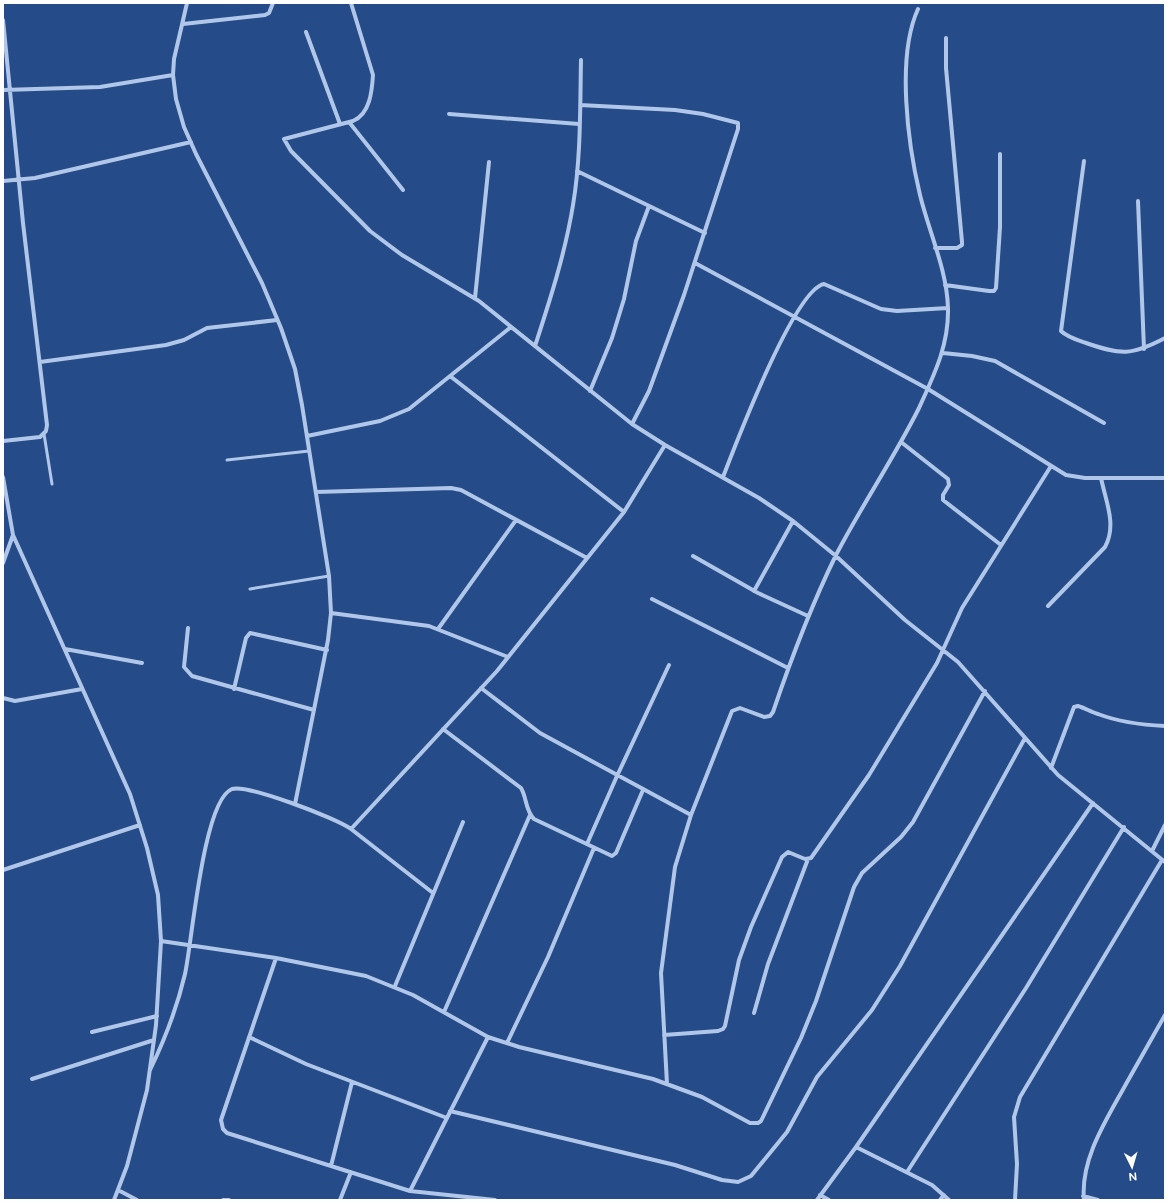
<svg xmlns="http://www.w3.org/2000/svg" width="1168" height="1203" font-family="Figtree,sans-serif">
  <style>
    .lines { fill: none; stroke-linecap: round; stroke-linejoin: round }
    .lane { stroke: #b1c7e9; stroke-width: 3 }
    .street { stroke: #b1c7e9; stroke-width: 4 }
  </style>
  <rect width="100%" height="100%" fill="#254b88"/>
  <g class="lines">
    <!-- lane -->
    <path class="lane" d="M44 434 52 484
      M227 460 309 451
      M250 589 329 576"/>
    <!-- street -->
    <path class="street" d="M187 3 174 59 173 75 176 99 184 127 196 154 262 283 281 328 295 369 302 405 329 576 331 613 328 640 295 804
      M351 3 373 75C372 91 370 114 353 121L284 139 291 151 370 231 402 255 479 301 632 424 665 445 759 498 793 521 836 556 905 620 958 662 1058 775 1165 862
      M3 20 23 223 47 425 46 431 40 437 3 441
      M183 24 265 15 269 13 273 3
      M306 32 340 124
      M3 90 100 87 173 75
      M580 105 675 110 703 114 738 123V129L684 295 649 391 632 424
      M449 114 579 124
      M349 122 403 190
      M1084 161 1061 331C1067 337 1077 340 1086 343 1121 355 1131 356 1165 338
      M577 171 705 233
      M3 181 35 178 191 142
      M1138 201 1144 349
      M935 248H957L962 245V242L946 68V38
      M695 263 928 389 1066 475 1085 478H1165
      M945 285 989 291H994L996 288 1000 227V154
      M475 298 489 162
      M535 346C550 300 565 254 573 205 581 158 580 108 581 60
      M943 353 972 356 995 361 1104 423
      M40 362 166 345 184 340 207 328 277 320
      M450 376 624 512
      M590 391 612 338 624 299 636 241 649 206
      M307 436 380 421 409 409 511 327
      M901 442 948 479 949 485 943 495V500L1001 545
      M3 477 13 535 130 794 147 848 158 895 161 941 156 1025 147 1090 127 1166 114 1200
      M723 477C735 446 794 290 824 284L881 309 897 311 948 308
      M316 492 451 488 461 490 587 558
      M693 556 758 593 808 616
      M3 563 13 535
      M754 591 793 521
      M652 599 788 668
      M1048 606 1105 547C1117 525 1106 502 1101 478
      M331 613 429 626 508 657
      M188 628 184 667 192 676 314 710
      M438 629 516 520
      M65 649 142 663
      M481 688 540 733 691 815
      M234 689 246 638 250 633 327 650
      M3 698 15 701 82 689
      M443 729 521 788C527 798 525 810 534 819L612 856 616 853 643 790
      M1051 768 1074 707 1078 706C1085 708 1091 712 1098 714 1119 722 1142 725 1165 726
      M351 829 433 893
      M587 844 617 776 669 665
      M1152 851 1165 825
      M3 870 140 825
      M161 941 276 958 366 976 413 995 488 1037 519 1047 653 1079 702 1097 750 1123H758L761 1121 801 1038 816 1001 854 887 862 873 901 837 913 822 985 691
      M276 958 221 1120 223 1129 227 1133 410 1191 495 1200
      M395 986 463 822
      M444 1012 530 815
      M754 1013 768 964 808 859
      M92 1032 157 1016
      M664 1035 718 1031 723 1029 725 1026 739 960 751 927 782 857 788 852 805 859 811 858 869 775 937 663 962 608 1051 466
      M249 1037 306 1064 447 1118
      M507 1043 548 957 594 848
      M150 1070C165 1039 177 1008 185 974 192 943 203 800 232 789 247 784 336 818 351 829L497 671 624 512 665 445
      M32 1079 154 1040
      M667 1084 661 973 675 867 691 815 732 711 740 708 764 717 770 716 773 712C791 659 811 606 836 555 862 505 894 458 919 408 934 375 949 345 948 308 947 270 929 232 920 195 908 145 896 57 918 9
      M450 1111 675 1165 722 1180 738 1182 751 1176 787 1132 817 1077 872 1010 900 966 1025 738
      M856 1147 932 1185 949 1200
      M331 1166 352 1082
      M907 1172 1026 988 1124 827
      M118 1190 137 1200
      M410 1191 488 1037
      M820 1195 829 1200
      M1083 1196 1098 1200
      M223 1200H229
      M340 1200 351 1172
      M817 1200 856 1147 1093 803
      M940 1200 944 1195
      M1015 1200 1017 1164 1014 1117 1020 1097 1162 860
      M1084 1200C1080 1159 1107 1119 1126 1084 1139 1061 1152 1038 1165 1015"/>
  </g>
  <!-- border -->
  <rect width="1168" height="1203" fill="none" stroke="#ffffff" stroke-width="8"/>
  <!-- north arrow -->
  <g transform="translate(1132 1167) rotate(175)" stroke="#254b88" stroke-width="3" paint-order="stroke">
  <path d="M0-3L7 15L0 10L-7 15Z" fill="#ffffff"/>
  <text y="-6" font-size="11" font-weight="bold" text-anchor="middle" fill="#ffffff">N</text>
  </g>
</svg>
